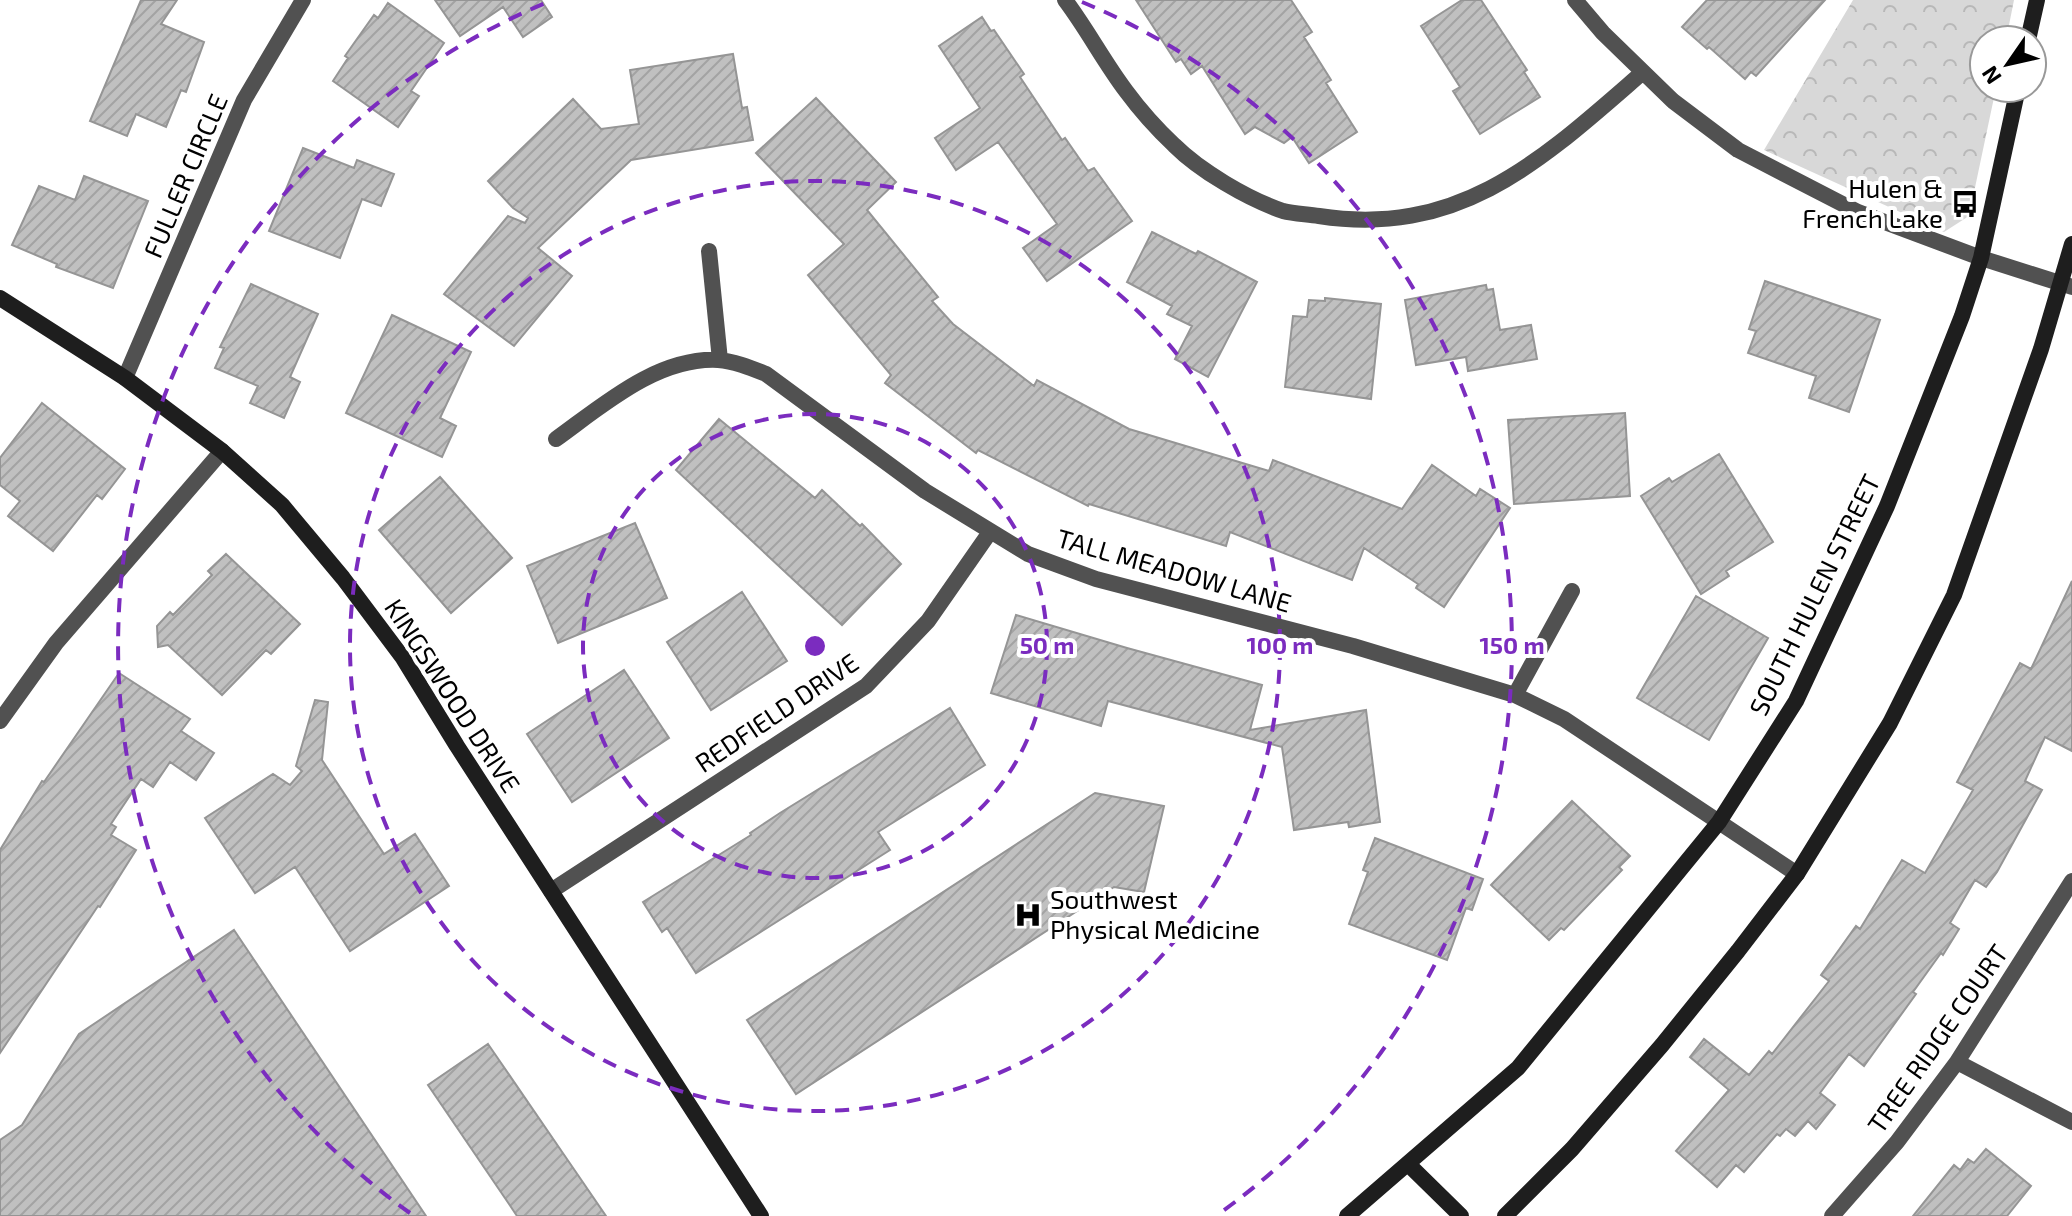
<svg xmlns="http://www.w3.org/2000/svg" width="2072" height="1216" font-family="'Exo 2',sans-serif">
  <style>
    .forest { fill: url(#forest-crowns) }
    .building { fill: url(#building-hatch); stroke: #959595; stroke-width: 2 }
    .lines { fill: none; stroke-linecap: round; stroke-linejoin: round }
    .street { stroke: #515151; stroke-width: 16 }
    .secondary { stroke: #1e1e1e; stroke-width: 16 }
    .ring { fill: none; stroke: #7b2cbf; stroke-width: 4; stroke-dasharray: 14 10 }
    .labels { text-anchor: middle; stroke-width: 8; stroke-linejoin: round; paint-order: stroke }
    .street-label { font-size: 26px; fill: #000; stroke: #fff }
    .poi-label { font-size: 26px; fill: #000; stroke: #fff; text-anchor: end }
    .centre { fill: #7b2cbf; stroke: #fff; stroke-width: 4 }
    .ring-label { font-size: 24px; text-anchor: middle; font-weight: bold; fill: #7b2cbf; stroke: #fff; stroke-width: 8; stroke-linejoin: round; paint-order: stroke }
  </style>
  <defs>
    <pattern id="forest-crowns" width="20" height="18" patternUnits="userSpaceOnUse" patternTransform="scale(2)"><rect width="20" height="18" fill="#d8d8d8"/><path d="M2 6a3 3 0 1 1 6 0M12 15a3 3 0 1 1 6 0" fill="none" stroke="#b8b8b8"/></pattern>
    <pattern id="building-hatch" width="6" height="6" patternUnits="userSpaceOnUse" patternTransform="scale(2)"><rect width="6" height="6" fill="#c0c0c0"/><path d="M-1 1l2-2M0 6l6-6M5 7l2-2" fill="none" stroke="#a3a3a3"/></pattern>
  </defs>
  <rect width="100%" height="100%" fill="#fff"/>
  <!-- forest -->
  <path class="forest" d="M1853 0H2014L2006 40H1984V88H1996L1969 216 1944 232 1764 150Z"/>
  <!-- building -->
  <path class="building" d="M141 0H177L161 24 204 42 186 92 181 90 166 127 136 114 127 136 90 121Z
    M435 0H541L552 17 523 37 503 7 460 36Z
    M1136 0H1291L1312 32 1304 37 1331 80 1326 83 1357 132 1309 163 1292 137 1284 143 1255 127 1245 134 1202 66 1191 74 1181 59 1176 62Z
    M1462 0H1481L1527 70 1524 72 1540 97 1480 134 1453 91 1460 87 1421 26Z
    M1707 0H1825L1756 76 1751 72 1745 79 1709 47 1707 49 1682 27Z
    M388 3 444 43 411 91 419 96 398 127 333 81 348 58 345 56 374 15 378 18Z
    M982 17 991 31 994 30 1024 74 1020 77 1062 140 1065 138 1088 171 1094 168 1132 221 1047 281 1023 248 1057 224 998 142 956 170 935 138 980 108 939 46Z
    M733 54 742 108 747 107 753 140 631 160 538 248 572 276 514 346 444 294 508 216 525 223 528 218 513 208 488 181 573 99 601 129 639 124 630 70Z
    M816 98 896 182 867 210 938 297 932 301 953 324 1034 386 1037 380 1129 429 1269 471 1273 460 1402 509 1432 465 1476 496 1480 489 1510 508 1444 607 1416 588 1418 584 1364 548 1352 580 1230 532 1226 546 1089 504 1088 506 978 450 976 453 885 383 891 375 808 275 844 244 756 153Z
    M303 148 354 168 357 160 394 174 381 206 362 199 340 258 269 231Z
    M84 176 148 201 113 288 56 267 57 264 12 245 39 186 75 200Z
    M1152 232 1196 254 1198 251 1257 282 1208 377 1175 359 1192 326 1167 314 1172 306 1127 282Z
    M1765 281 1880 320 1849 412 1809 398 1816 376 1748 353 1756 331 1749 329Z
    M251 284 318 314 290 377 300 382 284 418 250 403 258 386 215 368 224 348 220 347Z
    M1486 285 1487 290 1493 289 1500 330 1531 325 1537 359 1468 371 1466 357 1416 365 1405 300Z
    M1325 298 1381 304 1371 399 1285 387 1293 316 1307 317 1309 300 1325 301Z
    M392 315 471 352 440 418 456 426 442 457 346 413Z
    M42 403 125 469 102 499 97 495 53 551 8 516 20 501 0 485V458Z
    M1625 413 1630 496 1514 504 1508 420Z
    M719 419 815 498 822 490 860 526 862 524 901 564 842 625 676 470Z
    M1719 454 1773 542 1726 571 1729 576 1701 594 1641 496 1669 478 1672 482Z
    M440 477 512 558 451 613 379 530Z
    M635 523 667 598 558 643 527 566Z
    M226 554 300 624 271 654 266 650 222 695 168 645 158 647 157 626 170 612 173 615 212 575 208 571Z
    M2072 581V751L2045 737 2025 781 2042 790 1997 872 1986 887 1975 880 1950 923 1959 929 1943 955 1941 953 1913 992 1916 994 1864 1066 1849 1054 1820 1093 1835 1105 1816 1129 1808 1121 1795 1136 1786 1129 1780 1136 1777 1134 1744 1172 1736 1165 1717 1187 1676 1151 1729 1090 1690 1057 1704 1039 1749 1075 1769 1051 1772 1054 1829 981 1821 975 1856 926 1860 929 1902 860 1925 873 1973 790 1957 782 2020 663 2031 669Z
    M742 592 787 661 711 710 667 642Z
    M1696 596 1768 638 1709 740 1637 698Z
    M1016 615 1127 648 1262 685 1250 730 1366 710 1380 822 1349 827 1348 822 1294 830 1282 747 1108 701 1101 726 991 693Z
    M624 670 669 738 572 802 527 734Z
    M119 673 190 719 181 731 214 753 196 780 170 762 153 787 141 779 111 824 116 827 111 835 136 850 100 907 98 906 0 1053V850L42 781 44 782Z
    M315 700 328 702 322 760 384 854 415 834 449 886 350 951 295 867 255 893 205 818 273 774 290 785 302 771 296 766Z
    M950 708 985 765 878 832 890 850 696 973 667 928 662 932 643 902 751 835 750 833 780 813Z
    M1095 793 1164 806 1144 892 1114 887 796 1094 747 1020Z
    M1572 801 1630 856 1619 867 1622 870 1564 930 1561 928 1549 940 1491 885Z
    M1375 838 1483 879 1472 910 1466 908 1447 960 1349 924 1368 872 1363 870Z
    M234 930 426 1216H0V1140L22 1125 79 1034Z
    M488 1044 569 1162 606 1216H517L509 1204 428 1085Z
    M1986 1149 2031 1186 2007 1216H1913L1954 1165 1960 1170 1968 1159 1974 1163Z"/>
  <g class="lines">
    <!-- street -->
    <path class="street" d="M1065 0C1087 29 1104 62 1126 91 1140 110 1157 129 1174 145 1200 171 1248 199 1283 211 1294 214 1307 214 1319 216 1461 238 1544 158 1643 72
      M1575 0 1603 33 1673 101 1738 150 1858 212 1981 258 2072 287
      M709 251 720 360
      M125 378 244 100 303 0
      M556 439C602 406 657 357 718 360 734 361 751 368 766 374L925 491 1028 554 1096 579 1353 646 1515 695 1564 719 1797 874
      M1515 695 1572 591
      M0 721 56 643 222 451
      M551 891 866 686 928 621 990 532
      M1957 1062 2072 1122
      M1832 1216 1897 1142 1957 1062 2072 881"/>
    <!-- secondary -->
    <path class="secondary" d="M2028 40 2037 0
      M0 298 125 378 222 451 282 505 343 578 403 658 457 746 761 1216
      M1408 1164 1461 1216
      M1347 1216 1518 1068 1719 822 1796 701 1887 506 1962 316 1981 258 2018 88
      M1505 1216 1572 1149 1662 1045 1738 951 1797 874 1890 723 1954 595 2041 349 2072 244"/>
  </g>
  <!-- distance rings -->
  <g class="ring">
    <circle cx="815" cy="646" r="232"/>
    <circle cx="815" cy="646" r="465"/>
    <path d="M410 1213A697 697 0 0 1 548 2M1082 2A697 697 0 0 1 1220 1213"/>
  </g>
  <!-- icons -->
  <defs>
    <g id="bus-bare" transform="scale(2.16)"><path d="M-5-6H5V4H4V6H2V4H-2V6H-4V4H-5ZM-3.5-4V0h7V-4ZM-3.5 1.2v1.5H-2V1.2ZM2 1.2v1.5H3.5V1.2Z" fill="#000" stroke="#fff" stroke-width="2.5" paint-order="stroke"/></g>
    <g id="hospital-bare" transform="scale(2.16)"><path d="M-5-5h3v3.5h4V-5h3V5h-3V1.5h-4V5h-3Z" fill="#000" stroke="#fff" stroke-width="2.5" paint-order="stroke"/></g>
  </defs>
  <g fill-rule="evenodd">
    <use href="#bus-bare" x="1965" y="204"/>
    <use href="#hospital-bare" x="1028" y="915"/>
  </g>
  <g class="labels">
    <!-- street labels -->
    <g class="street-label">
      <text transform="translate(186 176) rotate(-67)" y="9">FULLER CIRCLE</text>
      <text transform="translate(1174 571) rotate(16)" y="9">TALL MEADOW LANE</text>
      <text transform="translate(1815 595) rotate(-64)" y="9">SOUTH HULEN STREET</text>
      <text transform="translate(452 696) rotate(57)" y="9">KINGSWOOD DRIVE</text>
      <text transform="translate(777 713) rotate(-34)" y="9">REDFIELD DRIVE</text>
      <text transform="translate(1938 1039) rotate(-55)" y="9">TREE RIDGE COURT</text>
    </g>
    <!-- poi labels -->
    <g class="poi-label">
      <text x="1943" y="198">Hulen &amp;<tspan x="1943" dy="30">French Lake</tspan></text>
      <text x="1050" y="909" text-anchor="start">Southwest<tspan x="1050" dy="30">Physical Medicine</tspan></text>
    </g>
  </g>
  <circle cx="815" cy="646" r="12" class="centre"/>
  <g class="ring-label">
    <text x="1047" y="654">50 m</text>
    <text x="1280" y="654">100 m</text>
    <text x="1512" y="654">150 m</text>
  </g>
  <!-- north arrow -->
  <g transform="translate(2008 64) rotate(236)"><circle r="38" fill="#ffffff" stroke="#999999" stroke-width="2"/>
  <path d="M0-6L14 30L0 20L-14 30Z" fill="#000000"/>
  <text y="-12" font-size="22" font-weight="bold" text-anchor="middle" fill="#000000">N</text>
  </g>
</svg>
